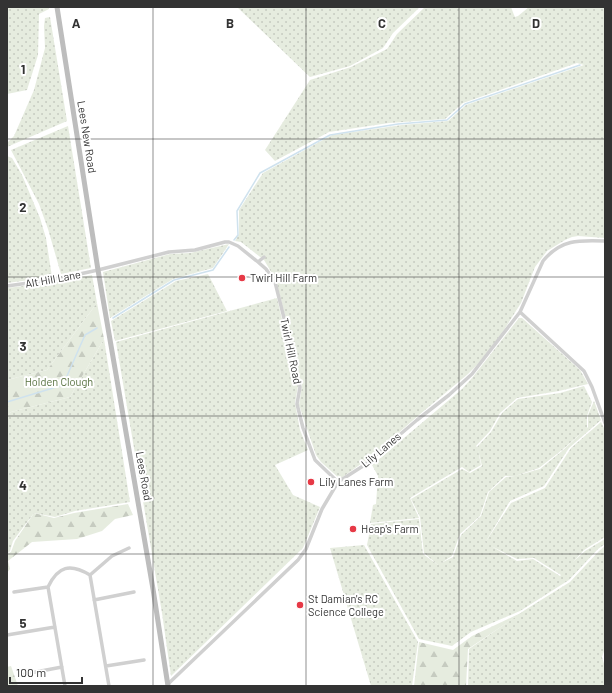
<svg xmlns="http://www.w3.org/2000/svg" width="612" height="693" font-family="Barlow,sans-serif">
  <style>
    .grass { fill: url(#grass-dots); fill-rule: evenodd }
    .forest { fill: url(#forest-firs) }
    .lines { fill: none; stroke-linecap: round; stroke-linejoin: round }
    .stream { stroke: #cfe2ee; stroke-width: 1.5 }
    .street { stroke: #d0d0d0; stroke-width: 3.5 }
    .secondary { stroke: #bdbdbd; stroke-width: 5 }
    .grid { fill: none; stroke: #333; stroke-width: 1; stroke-opacity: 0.55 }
    .poi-dot { fill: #e63946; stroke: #fff; stroke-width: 1.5 }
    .labels { text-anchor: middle; stroke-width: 4; stroke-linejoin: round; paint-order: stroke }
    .street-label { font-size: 11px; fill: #333; stroke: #fff }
    .poi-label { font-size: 11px; fill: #333; stroke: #fff; text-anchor: start }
    .park-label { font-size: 11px; fill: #56703f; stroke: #fff }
    .grid-label { font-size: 13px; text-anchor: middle; font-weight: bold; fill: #333; stroke: #fff; stroke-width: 4; stroke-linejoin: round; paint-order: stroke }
  </style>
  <defs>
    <pattern id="grass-dots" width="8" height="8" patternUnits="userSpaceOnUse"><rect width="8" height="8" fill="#e6ecdf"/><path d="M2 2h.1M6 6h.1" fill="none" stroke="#c6cbc0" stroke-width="1.8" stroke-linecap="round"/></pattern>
    <pattern id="forest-firs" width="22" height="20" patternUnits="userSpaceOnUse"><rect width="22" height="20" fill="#e6ecdf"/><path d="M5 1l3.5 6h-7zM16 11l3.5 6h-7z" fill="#c6cbc0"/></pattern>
  </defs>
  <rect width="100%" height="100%" fill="#fff"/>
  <!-- grass -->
  <path class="grass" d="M7 7H49V9L39 14 38 55 27 90 7 94Z
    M237 7H420L393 33 383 48 350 66 310 77Z
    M425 7H511L514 15 515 17 518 16 529 7H605V238L578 236 572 237 565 240 547 251 535 267 521 303 490 352 468 374 419 415 372 456 340 479 321 462 316 455 299 405 302 386 294 351 276 280 264 260 241 242 235 241 239 234V210L263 173 332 135 402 125 448 121 466 105 584 65 577 63 463 103 445 119 389 123 329 132 275 161 265 150 310 80 351 67 387 49 397 34Z
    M50 17 67 121 7 147V143L14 136 34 90 45 48 44 26 45 18Z
    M68 126 91 268 61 274 48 229 39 204 11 150Z
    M7 156 12 158 22 175 40 218 46 238 52 277 7 283Z
    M229 244 213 268 173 279 110 318 103 272 170 254 190 253Z
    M208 274 227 311 115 341 111 321 176 281Z
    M92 275 97 303 47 370 7 380V288L56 282Z
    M277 298 298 386 295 403 300 430 308 450 275 465 293 495 320 507 303 548 171 676 162 613 116 342Z
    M519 318H522L580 370 588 384 559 391 517 398 500 413 490 431 476 446 477 447 491 432 502 413 518 399 560 393 584 386 592 402 587 416V428L562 450 539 468 515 476H505L488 492 480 516 460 534 452 556 441 563 453 557 461 535 481 516 489 492 506 477 515 476 540 469 562 451 588 427V415L594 401 601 420 569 448 544 486 510 501 485 543 511 503 545 488 571 448 601 422 605 430V537L584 550 573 562 585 551 605 539V544L598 549 569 580 520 611 471 632 452 646 419 639 367 545 371 524 419 519 423 554 438 565 424 553 420 517 411 499 462 469 470 473 482 466 478 450 481 465 469 472 462 467 410 498 419 518 370 523 373 505 376 504 378 476 372 465 462 389 472 378ZM491 546 517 559 534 558 561 575 560 576 533 559 517 561Z
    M104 339 130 502 75 511 55 517 34 513 13 541 10 551 7 554V417L11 412 70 397Z
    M364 545 418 642 412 686H371L330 548Z
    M605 546V635L604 636 605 639V648L602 657 605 667V686H468L469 649 525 610 570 582 599 551Z"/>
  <!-- forest -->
  <path class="forest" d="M97 303 104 339 70 397 11 412 7 417V380L47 370Z
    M128 504 133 515 115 519 102 531 77 539 32 542 8 561 10 569 7 573V554L11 552 15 541 34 513 54 518 74 513Z
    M523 612 468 649 466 686H414L419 642 453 650 472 636Z
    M11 666 18 686H7V667Z"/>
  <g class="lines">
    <!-- stream -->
    <path class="stream" d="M234 240 238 235 237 211 260 173 330 135 398 124 447 120 465 104 580 65
      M113 318 174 280 213 270 229 247
      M7 402 63 385 85 335 97 328"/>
    <!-- street -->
    <path class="street" d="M258 262 264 257
      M7 286 57 279 98 270 169 252 195 250 225 242H229L238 246 258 262 266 269 275 282 284 318 300 387 297 404 303 428 315 460 338 482
      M520 312 584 371 592 387 605 423
      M90 575 109 686
      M48 587 65 686
      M14 592 48 587C58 566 70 563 90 575L112 556 129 548
      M94 600 134 592
      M7 635 55 627
      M106 666 144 660
      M20 675 62 667
      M168 684 298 560 306 549 322 509 338 482 363 466 417 420 449 395 472 374 520 312 543 261C561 239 579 240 605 241"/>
    <!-- secondary -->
    <path class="secondary" d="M57 7 98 270 153 589 168 686"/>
  </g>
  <!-- grid -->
  <path class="grid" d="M153 7V686M306 7V686M459 7V686M7 139H605M7 277H605M7 416H605M7 554H605"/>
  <!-- markers -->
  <g class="poi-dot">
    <circle cx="242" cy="278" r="4"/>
    <circle cx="311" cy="482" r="4"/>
    <circle cx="353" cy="529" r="4"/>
    <circle cx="300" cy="605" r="4"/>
  </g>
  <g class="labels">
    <!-- street labels -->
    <g class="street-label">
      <text transform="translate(87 137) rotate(81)" y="4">Lees New Road</text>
      <text transform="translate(53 279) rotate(-10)" y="4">Alt Hill Lane</text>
      <text transform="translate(291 351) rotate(78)" y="4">Twirl Hill Road</text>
      <text transform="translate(381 450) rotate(-40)" y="4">Lily Lanes</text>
      <text transform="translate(144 476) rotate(80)" y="4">Lees Road</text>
    </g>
    <!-- poi labels -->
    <g class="poi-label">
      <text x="250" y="282">Twirl Hill Farm</text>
      <text x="319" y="486">Lily Lanes Farm</text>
      <text x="361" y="533">Heap's Farm</text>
      <text x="308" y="603">St Damian's RC<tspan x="308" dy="13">Science College</tspan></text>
    </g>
    <!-- park labels -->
    <g class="park-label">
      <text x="59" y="386">Holden Clough</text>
    </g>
  </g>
  <g class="grid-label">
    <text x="76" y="28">A</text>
    <text x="230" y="28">B</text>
    <text x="382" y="28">C</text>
    <text x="536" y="28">D</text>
    <text x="23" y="74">1</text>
    <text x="23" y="212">2</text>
    <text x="23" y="351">3</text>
    <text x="23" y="490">4</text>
    <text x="23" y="628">5</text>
  </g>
  <!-- border -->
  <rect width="612" height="693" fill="none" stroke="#333333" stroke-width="16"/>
  <!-- scale -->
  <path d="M10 677v6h72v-6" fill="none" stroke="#333333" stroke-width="2"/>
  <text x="16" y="677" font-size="12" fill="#333333" stroke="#ffffff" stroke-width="3" paint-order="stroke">100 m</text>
</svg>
